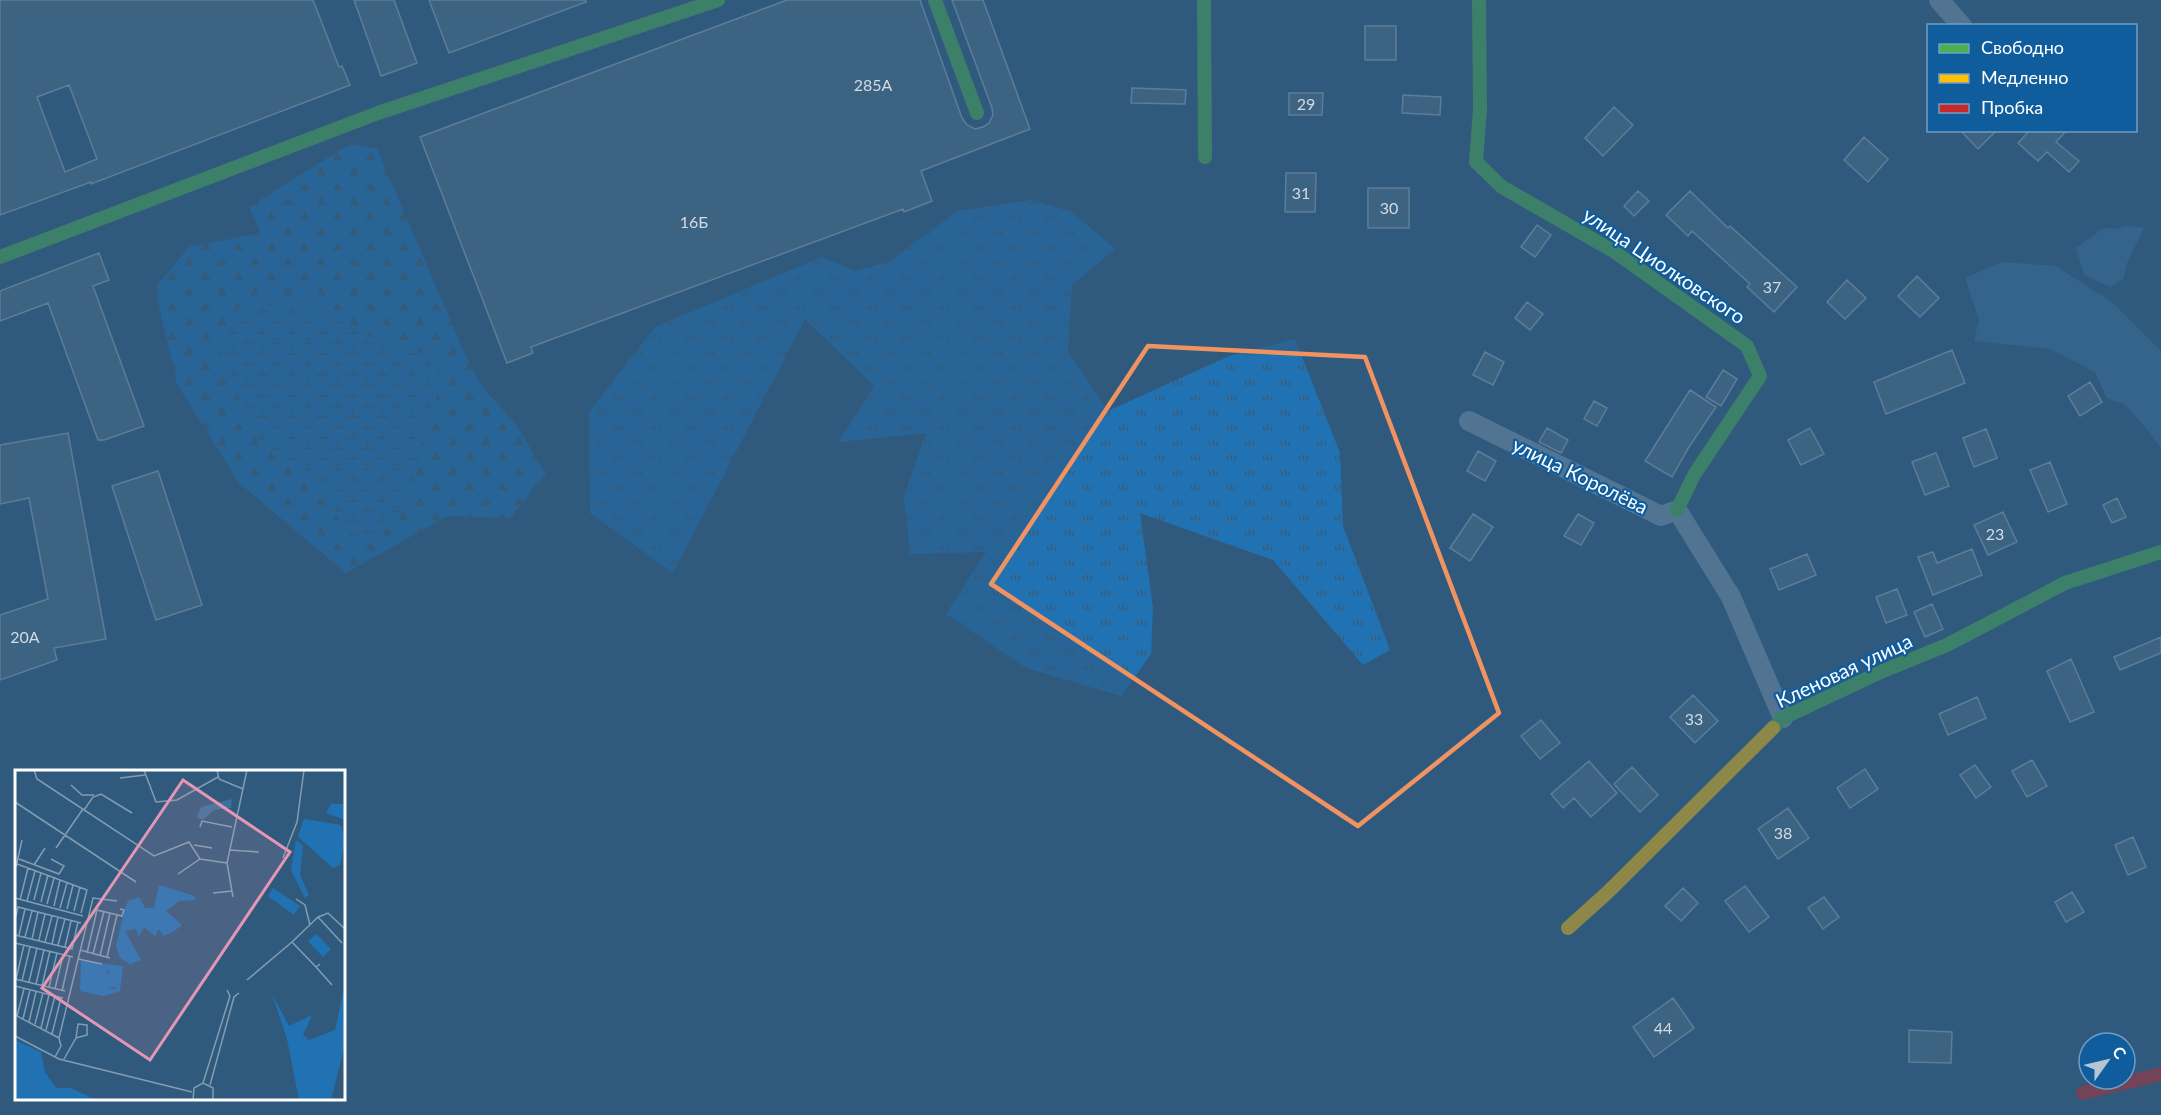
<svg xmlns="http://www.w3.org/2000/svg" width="2161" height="1115" font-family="Lato,sans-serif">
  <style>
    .grass { fill: url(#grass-tufts) }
    .forest { fill: url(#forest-firs); fill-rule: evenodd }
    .wetland { fill: url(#wetland-marsh) }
    .water { fill: #3b709c }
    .building { fill: #4e6f8b; stroke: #90a8bb; stroke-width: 1.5; fill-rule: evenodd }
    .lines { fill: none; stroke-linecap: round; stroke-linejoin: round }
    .street { stroke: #7b96ae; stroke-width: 20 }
    .fast { stroke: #4caf50; stroke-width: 14 }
    .slow { stroke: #ffc107; stroke-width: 14 }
    .jam { stroke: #c62828; stroke-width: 14 }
    .marked { fill: none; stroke: #f09361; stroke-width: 4.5; stroke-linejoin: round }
    .labels { text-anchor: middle; stroke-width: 4.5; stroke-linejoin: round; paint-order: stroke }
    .number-label { font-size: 16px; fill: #d3dbe2 }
    .street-label { font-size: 20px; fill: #fff; stroke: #105d9d }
    .inset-road { fill: none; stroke: #839cb1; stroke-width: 1.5 }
    .view { fill: #e497b5; fill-opacity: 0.15; stroke: #e497b5; stroke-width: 3 }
    .inset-edge { fill: none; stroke: #fff; stroke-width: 3 }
  </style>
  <defs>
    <pattern id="grass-tufts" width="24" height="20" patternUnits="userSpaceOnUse" patternTransform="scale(1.5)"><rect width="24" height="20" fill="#2172b2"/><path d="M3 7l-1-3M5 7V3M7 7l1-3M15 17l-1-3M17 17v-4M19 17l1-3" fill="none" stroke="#395d7a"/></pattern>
    <pattern id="forest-firs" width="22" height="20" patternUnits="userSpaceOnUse" patternTransform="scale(1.5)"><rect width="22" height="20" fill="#2172b2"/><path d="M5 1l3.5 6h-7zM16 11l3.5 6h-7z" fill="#395d7a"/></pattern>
    <pattern id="wetland-marsh" width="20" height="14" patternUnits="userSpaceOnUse" patternTransform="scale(1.5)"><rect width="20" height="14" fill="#2172b2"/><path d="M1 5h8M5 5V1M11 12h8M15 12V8" fill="none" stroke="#395d7a"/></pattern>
  </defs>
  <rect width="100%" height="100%" fill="#305a7d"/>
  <!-- grass -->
  <path class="grass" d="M1032 200 1072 212 1115 249 1072 285 1068 351 1108 411 1229 356 1295 339 1340 453 1343 526 1390 650 1363 665 1273 560 1140 513 1153 608 1151 654 1121 696 1026 668 946 614 986 552 910 554 904 497 926 433 839 442 874 386 805 319 673 573 590 513 589 412 655 327 822 257 855 271 889 262 957 211Z"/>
  <!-- forest -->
  <path class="forest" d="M350 144 377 149 461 345 482 387 515 423 546 474 510 518 447 516 346 573 239 483 177 384 155 288 189 247 261 233 249 207ZM306 303 364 334 438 359 440 386 421 443 410 507 347 532 315 481Z"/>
  <!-- wetland -->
  <path class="wetland" d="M306 303 364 334 438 358 440 386 421 443 410 507 374 536 347 532 315 481 256 438 219 350 239 308Z"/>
  <!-- water -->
  <path class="water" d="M2127 226 2144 228 2127 263 2123 279 2110 287 2084 275 2076 248 2104 228 2114 229Z
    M2002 262 2056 266 2113 303 2161 351V448L2146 428 2125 405 2107 398 2095 372 2050 349 1974 341 1979 320 1965 278Z"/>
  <!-- building -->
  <path class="building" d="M0 0H313L339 67 342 66 350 85 91 184V182L0 215ZM69 85 97 159 65 172 37 97Z
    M354 0H394L417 63 381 76Z
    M429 0H586V2L449 53Z
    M787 0H920L962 118 967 125 975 129 983 127 989 123 993 115 992 108 952 0H983L1030 129 921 171 932 201 904 212 903 209 531 347 533 353 507 363 420 137Z
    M1365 26H1396V60H1365Z
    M1132 88 1186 90 1185 104 1131 103Z
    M1289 93H1323L1322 115H1289Z
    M1403 95 1441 97 1440 115 1402 113Z
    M1614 107 1633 125 1603 156 1585 138Z
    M1960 130H1997L1978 149Z
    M2030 130H2067L2056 142 2079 161 2069 172 2047 152 2038 161 2018 143Z
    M1864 137 1888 159 1868 182 1844 160Z
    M1286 173H1316L1315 212H1285Z
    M1368 188H1409V228H1368Z
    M1638 191 1649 201 1634 216 1624 206Z
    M1690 191 1728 228 1730 226 1797 287 1774 312 1747 287 1750 284 1692 231 1688 236 1666 215Z
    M1537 225 1551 235 1535 257 1521 247Z
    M99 253 109 280 93 286 144 426 104 440H98L48 303 0 321V291Z
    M1917 276 1939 298 1920 317 1898 296Z
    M1847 280 1866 298 1845 319 1827 302Z
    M1527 302 1543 314 1530 330 1515 318Z
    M1952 350 1965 383 1886 414 1874 382Z
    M1485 352 1504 362 1493 385 1473 375Z
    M1723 370 1737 379 1721 406 1706 397Z
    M2090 382 2102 402 2080 416 2068 396Z
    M1690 390 1716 407 1689 447 1672 477 1645 461Z
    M1594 401 1607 408 1597 426 1584 419Z
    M1547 428 1568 440 1561 453 1539 442Z
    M1810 428 1824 454 1801 465 1788 440Z
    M1986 429 1997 458 1974 467 1963 438Z
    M68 433 106 639 54 648 57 660 0 680V615L48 599 29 498 0 504V445Z
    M1478 451 1496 461 1485 481 1467 471Z
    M1936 453 1949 486 1925 495 1912 462Z
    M2050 462 2067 504 2048 512 2030 470Z
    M158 471 202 605 156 620 112 486Z
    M2117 498 2126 517 2112 523 2103 505Z
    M2003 512 2017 542 1988 555 1974 525Z
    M1473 514 1493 527 1470 561 1450 548Z
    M1578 514 1594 523 1581 545 1564 536Z
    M1972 549 1982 575 1933 595 1918 557 1933 552 1937 563Z
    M1807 554 1816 575 1779 590 1770 569Z
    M1897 589 1907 615 1886 623 1876 597Z
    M1932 604 1943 629 1925 637 1914 612Z
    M2161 637V653L2120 670 2114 657Z
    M2071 659 2094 712 2070 722 2047 671Z
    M1693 695 1718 721 1695 743 1670 717Z
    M1977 697 1986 718 1948 735 1939 714Z
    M1541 720 1560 743 1540 759 1521 736Z
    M2032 760 2047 786 2027 797 2012 771Z
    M1589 761 1617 793 1591 817 1574 798 1563 808 1551 794Z
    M1975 765 1991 787 1976 798 1960 775Z
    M1632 767 1658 795 1640 812 1614 784Z
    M1865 769 1878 789 1850 808 1837 788Z
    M1788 808 1809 838 1778 859 1758 829Z
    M2133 837 2146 867 2128 875 2115 845Z
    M1745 886 1769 917 1749 932 1725 901Z
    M1683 888 1698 903 1681 921 1665 906Z
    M2072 892 2084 912 2066 922 2055 902Z
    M1824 897 1839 917 1823 929 1808 908Z
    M1673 998 1694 1028 1654 1057 1633 1027Z
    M1909 1030 1952 1032 1951 1063 1909 1062Z"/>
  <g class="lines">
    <!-- street -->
    <path class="street" d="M1939 0 1962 26
      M1469 421 1661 516 1677 510 1731 597 1783 718"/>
    <!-- fast -->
    <path class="fast" d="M935 0 977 113
      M1204 0 1205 157
      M1479 0 1480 109 1476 162 1502 187 1615 252 1747 346 1760 376 1694 475 1677 510
      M0 257 378 113 718 0
      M1773 728 1783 718 1883 671 1947 645 2065 583 2161 552"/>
    <!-- slow -->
    <path class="slow" d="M1568 928 1608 892 1773 728"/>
    <!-- jam -->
    <path class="jam" d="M2083 1093 2161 1074"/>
  </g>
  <!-- marked area -->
  <path d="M0 0H2161V1115H0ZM1148 346 1365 357 1499 713 1358 826 991 584Z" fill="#305a7d" fill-opacity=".55" fill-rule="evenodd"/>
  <path class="marked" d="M1148 346 1365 357 1499 713 1358 826 991 584Z"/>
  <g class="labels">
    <!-- number labels -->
    <g class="number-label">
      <text x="873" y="91">285А</text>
      <text x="1306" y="110">29</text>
      <text x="1301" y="199">31</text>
      <text x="1389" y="214">30</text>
      <text x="694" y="228">16Б</text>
      <text x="1772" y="293">37</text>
      <text x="1995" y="540">23</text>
      <text x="25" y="643">20А</text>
      <text x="1694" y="725">33</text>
      <text x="1783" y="839">38</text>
      <text x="1663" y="1034">44</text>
    </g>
    <!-- street labels -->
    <g class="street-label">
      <text transform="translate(1664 266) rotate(34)" y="7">улица Циолковского</text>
      <text transform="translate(1580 476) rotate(26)" y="7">улица Королёва</text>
      <text transform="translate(1844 671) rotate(-25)" y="7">Кленовая улица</text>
    </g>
  </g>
  <!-- overview -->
  <g transform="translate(15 770)">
    <rect width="330" height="330" fill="#305a7d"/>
    <path d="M144 115 180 126V130L164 131 151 141 167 155 158 162 148 166 144 159 140 166 129 157 124 166 121 159 110 161 126 190 115 194 105 188 101 176 110 139 113 131 124 127 130 138H139Z" fill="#2172b2"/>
    <path d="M316 34H328L330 50 311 43ZM289 49 326 55 330 70 325 95 318 98 283 67ZM281 70 288 75 285 105 294 125 290 128 276 100ZM66 191 108 196 105 221 89 226 65 221ZM93 200 101 219H75L76 208ZM330 213V274L316 330H284L272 269 257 224 274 256 297 245 288 265 294 270 320 260ZM0 270 26 282 30 302 41 318H56L81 330H0Z" fill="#2172b2" fill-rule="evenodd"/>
    <path d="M90 199 103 216 86 221 75 219 72 215 76 208Z" fill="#2172b2"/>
    <path d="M301 164 316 179 308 187 293 171Z" fill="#2172b2"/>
    <path d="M258 118 285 136 279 145 253 126Z" fill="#2172b2"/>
    <path d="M217 29 216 38 199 40 188 50 182 47 186 37Z" fill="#3b709c"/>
    <path class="inset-road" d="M19 0 22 9 139 86 174 72 185 89M129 0 141 32 162 30 203 7M202 0 204 9 228 19M105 8 130 5M56 15 67 25H79M0 32 121 112M69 40 78 27 86 24 117 43M185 57 187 51 217 57M179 75 197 78M41 78 68 39M214 80 244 82M268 88 282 52 289 0M4 89 44 104 49 96 36 89M2 94 72 120 66 143M19 95 30 78M1 97 7 70M163 104 185 89 212 93M198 123 217 121M218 127 212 93 232 0M0 128 68 146M281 129 290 135 295 155M5 130 13 98M19 130 26 103M12 131 20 101M26 132 33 105M32 134 39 108M39 136 45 110M45 138 52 113M52 139 58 115M59 141 65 117M303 147 313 143 330 159M0 150 3 137 66 153M0 165 57 179 63 152M4 165 10 139M10 167 17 141M17 169 23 142M24 170 30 144M30 172 37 146M0 173 58 187M37 174 43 147M43 175 50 149M50 177 56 151M65 180 95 188M72 183 82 140 107 146 109 140 105 139M78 184 89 141M85 186 95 143M92 187 102 145M63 189 87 194M305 194 301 197 277 172 303 147 327 173M301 197 317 215M0 209 50 221M1 209 9 175M232 210 277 172M7 211 15 177M14 212 22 178M21 214 29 180M0 216 48 228M27 216 35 181M34 217 42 183M40 219 48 185M47 221 55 186M0 245 44 268M2 246 9 219M8 249 15 220M14 252 21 222M20 254 28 223M26 258 34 225M31 260 40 226M37 264 46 228M0 266 44 289 177 322M40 287 46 276 44 268 78 128 102 131M49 289 61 268 63 254 72 255V265L61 268M188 313 215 226 212 220M195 315 219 227 224 223M178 330 179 318 188 313 198 318V330"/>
    <path class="view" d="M168 10 275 82 135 290 27 218Z"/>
    <rect width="330" height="330" class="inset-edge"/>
  </g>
  <!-- legend -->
  <rect x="1927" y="24" width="210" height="108" fill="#105d9d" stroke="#709ec4" stroke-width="1.5"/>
  <rect x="1939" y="44" width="30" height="9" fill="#4caf50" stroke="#709ec4" stroke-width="1.5"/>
  <text x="1981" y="54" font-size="18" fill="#ffffff">Свободно</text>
  <rect x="1939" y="74" width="30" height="9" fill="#ffc107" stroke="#709ec4" stroke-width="1.5"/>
  <text x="1981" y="84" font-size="18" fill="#ffffff">Медленно</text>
  <rect x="1939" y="104" width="30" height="9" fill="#c62828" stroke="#709ec4" stroke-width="1.5"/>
  <text x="1981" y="114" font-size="18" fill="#ffffff">Пробка</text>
  <!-- north arrow -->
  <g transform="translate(2107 1061) rotate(56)"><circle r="28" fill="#105d9d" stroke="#709ec4" stroke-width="1.5"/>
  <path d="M0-4.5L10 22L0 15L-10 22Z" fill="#b7c5d2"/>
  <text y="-9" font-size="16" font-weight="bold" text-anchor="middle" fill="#ffffff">С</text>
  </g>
</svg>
